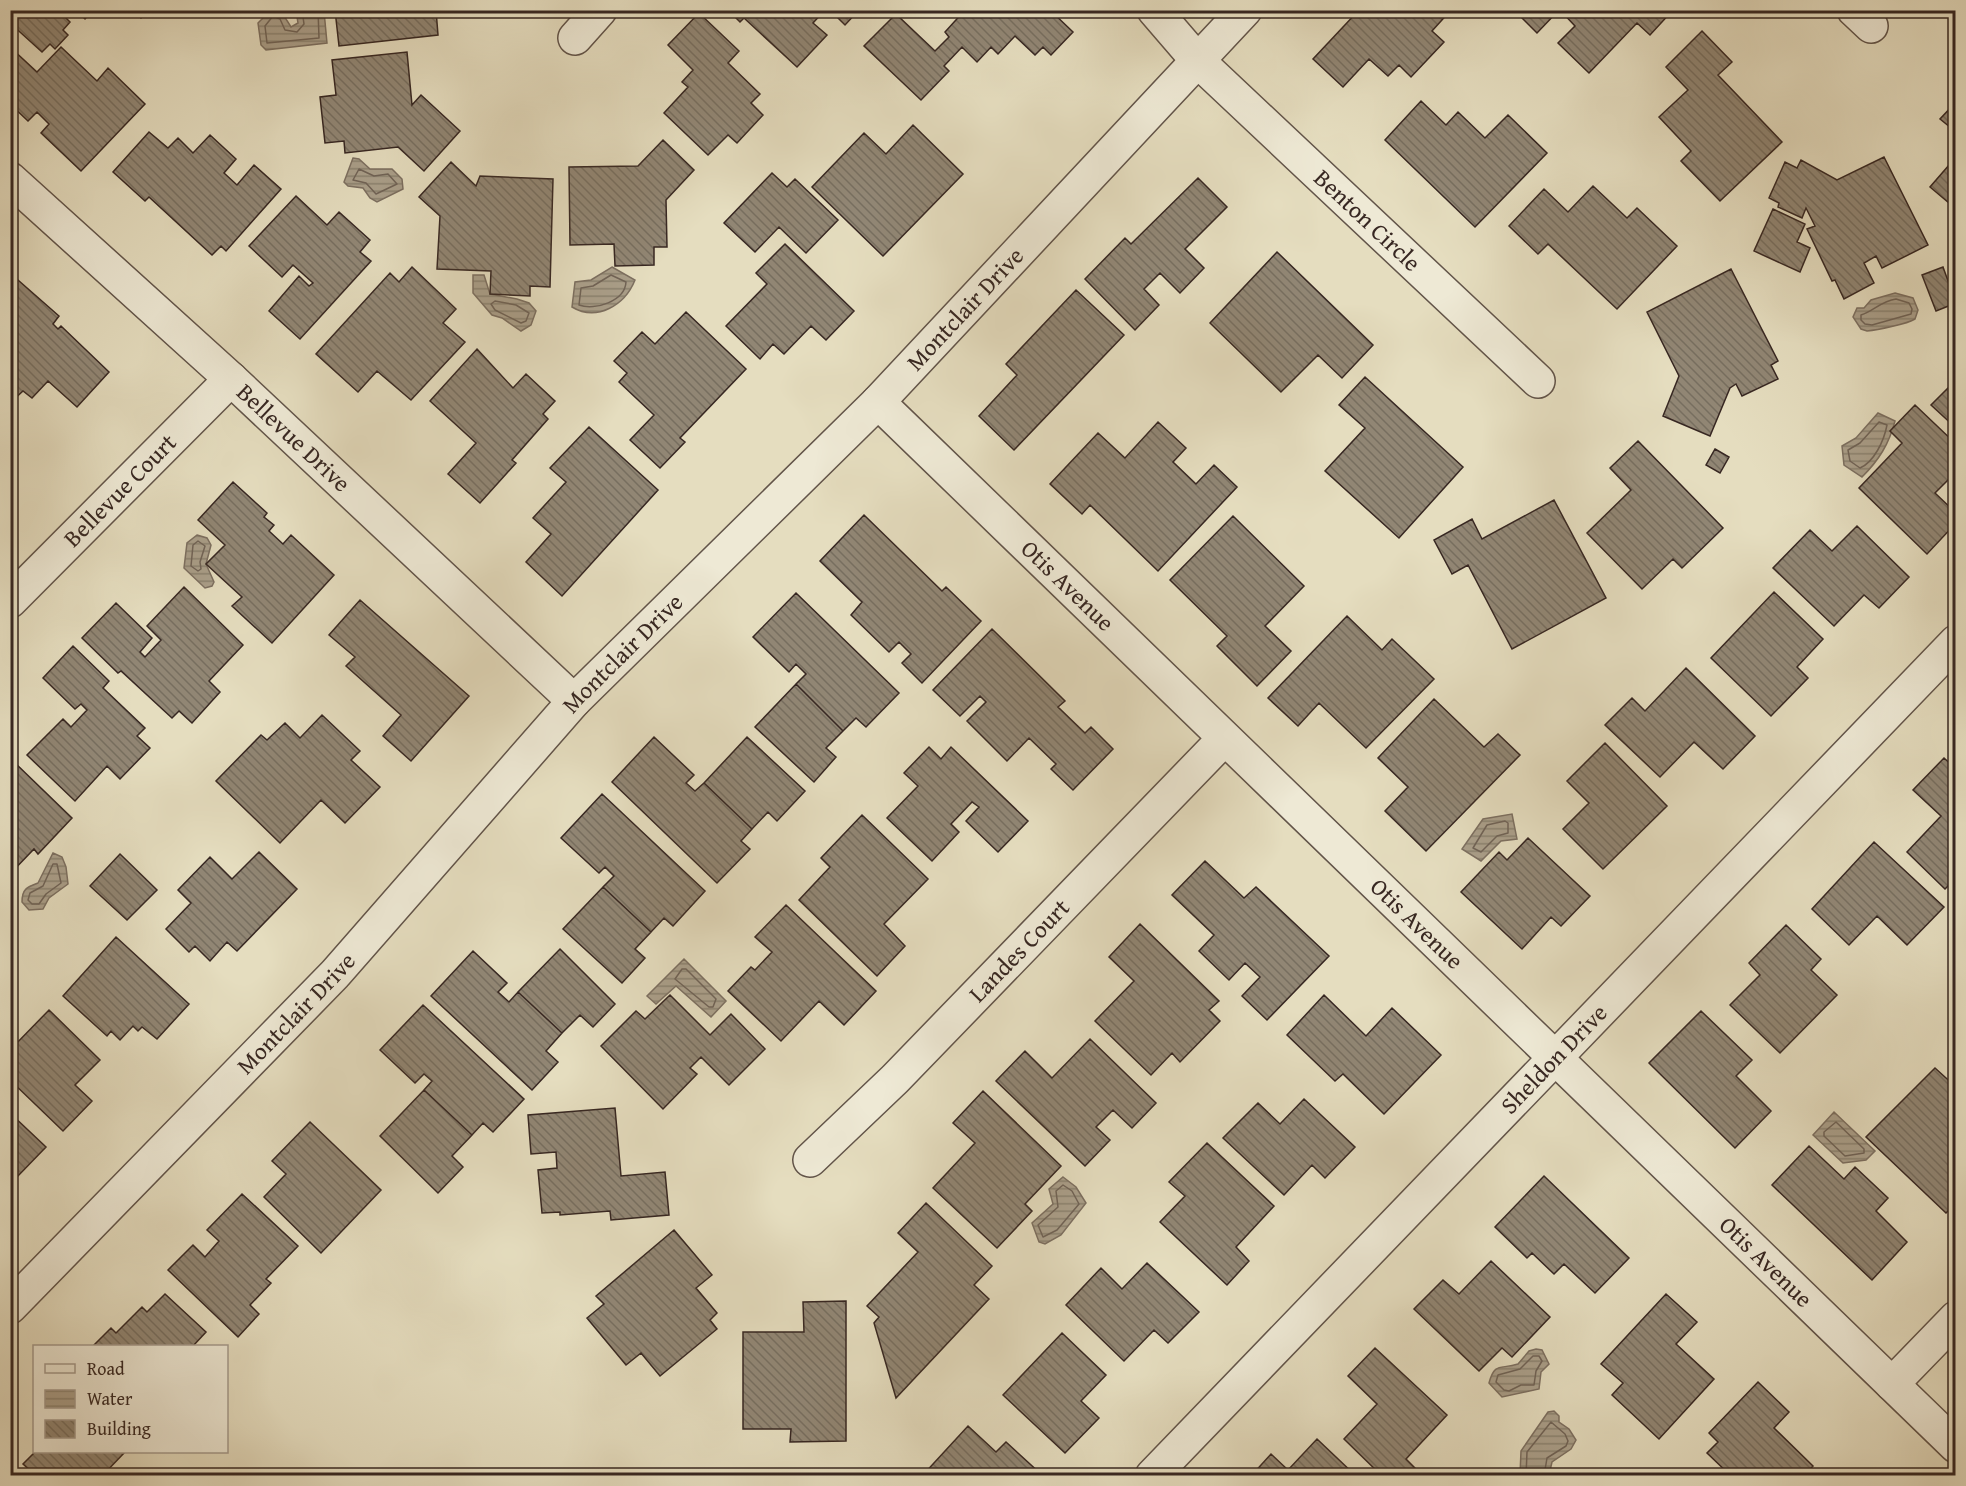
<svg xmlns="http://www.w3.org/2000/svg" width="1966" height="1486" font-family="'Gentium Book Plus',serif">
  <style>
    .water { fill: url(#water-rules); stroke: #7c6f60; stroke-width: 1.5 }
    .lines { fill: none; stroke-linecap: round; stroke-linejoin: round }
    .shore { stroke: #706356; stroke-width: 1.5 }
    .building { fill: url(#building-back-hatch); stroke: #372722; stroke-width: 1.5 }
    .minor-casing { stroke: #625449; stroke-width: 36 }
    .minor { stroke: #eee9d5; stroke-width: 33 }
    .labels { text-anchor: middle; stroke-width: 6; stroke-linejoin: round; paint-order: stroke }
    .street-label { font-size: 24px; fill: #372722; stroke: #eee9d5 }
  </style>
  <defs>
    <pattern id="water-rules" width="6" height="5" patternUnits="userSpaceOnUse" patternTransform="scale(1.5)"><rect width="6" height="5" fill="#aa9f8a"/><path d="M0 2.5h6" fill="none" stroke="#8b8270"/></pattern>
    <pattern id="building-back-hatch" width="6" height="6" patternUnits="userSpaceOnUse" patternTransform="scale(1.5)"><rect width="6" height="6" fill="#918674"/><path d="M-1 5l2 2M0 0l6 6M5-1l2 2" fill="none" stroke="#776e5f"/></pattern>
  </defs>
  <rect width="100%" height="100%" fill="#e5ddbf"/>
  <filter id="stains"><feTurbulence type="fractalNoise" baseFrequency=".00333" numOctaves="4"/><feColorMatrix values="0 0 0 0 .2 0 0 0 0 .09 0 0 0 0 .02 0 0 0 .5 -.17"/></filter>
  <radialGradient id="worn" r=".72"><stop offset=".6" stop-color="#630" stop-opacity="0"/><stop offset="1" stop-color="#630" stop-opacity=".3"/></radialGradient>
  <!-- water -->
  <path class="water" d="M270 11H281L291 27 298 23 296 11H324L327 43 266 50 261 45 258 23Z
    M353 158 359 159 370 169H392L402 179 403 189 377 202 370 198 363 188 348 186 344 182Z
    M612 267 635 280C625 305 597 322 572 307L575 282 591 280Z
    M473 275H484L490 294 517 299 529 303 536 311 531 325 521 331 502 318 492 315 473 293Z
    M1895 293 1913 298 1918 310 1915 319C1907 324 1877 330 1867 331L1861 329 1853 317 1857 308H1864L1871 300Z
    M1878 413 1895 421C1889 444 1879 460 1862 477L1844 465 1842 446 1856 438Z
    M197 535 207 538 211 545 206 564 214 582 212 586 205 588 184 568 187 543Z
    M1512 814 1517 839 1501 841 1481 861 1462 849 1483 819Z
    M53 853 62 857 66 867 68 884 49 898 43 909 29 910 22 902C22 889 27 887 38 883Z
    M684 959 726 1001 711 1017 676 986 656 1004 647 996Z
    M1834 1112 1875 1151 1866 1160 1843 1163 1813 1135Z
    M1063 1177 1076 1187 1086 1203 1061 1235 1045 1244 1039 1242 1032 1223 1053 1204 1049 1189Z
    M1536 1349 1542 1350 1549 1364 1541 1372 1539 1389 1502 1397 1489 1383C1495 1361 1501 1370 1518 1364L1529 1351Z
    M1554 1411 1559 1416V1422L1569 1429 1576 1440 1571 1449 1552 1462 1549 1475H1520L1521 1451 1548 1412Z"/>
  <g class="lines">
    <!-- shore -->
    <path class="shore" d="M302 10 304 24 297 32 285 30 280 19 273 16 265 26 267 43 319 38 318 10
      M359 169 374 176 388 174 397 184 376 194 366 183 353 180Z
      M611 275 626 282C625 301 595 311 579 305L581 288 593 286Z
      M1896 299 1909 303 1912 309 1911 314 1872 325 1865 324 1861 320V315C1874 311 1881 301 1896 299Z
      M495 301 516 305 529 313 526 321 521 323 495 310 491 304Z
      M1879 422 1887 425C1884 441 1874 462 1860 468L1850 461 1848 450 1860 443Z
      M198 541 205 546 200 562 201 569 198 571 191 566 193 545Z
      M1505 821 1508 823V833L1497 836 1481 852 1473 848 1487 825Z
      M53 864H57L61 883 46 894 39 904H32L28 900 30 893 43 886Z
      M682 969H686L716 999 713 1007H709L675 979Z
      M1836 1122 1864 1149V1153L1845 1156 1824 1136V1132Z
      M1063 1185 1072 1191 1079 1204 1057 1230 1043 1237 1038 1225 1058 1207 1056 1191Z
      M1533 1356H1539L1542 1361 1536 1371 1534 1385H1521L1509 1391 1504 1390 1496 1382 1498 1375 1520 1369Z
      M1526 1476 1527 1452 1551 1422 1565 1434 1568 1441 1566 1446 1547 1458 1544 1476"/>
  </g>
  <!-- building -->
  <path class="building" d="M14 10H58L70 22 63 30 68 35 55 49 50 44 42 52 10 23V14Z
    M76 10H93L85 19Z
    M112 10H124L118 16Z
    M132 10H148L141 18Z
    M335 10H436L438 35 339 46Z
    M728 10H825L813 23 827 35 797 67 744 18 740 22Z
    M830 10H859L845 25Z
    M1050 10 1073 32 1051 55 1043 47 1035 55 1015 36 998 54 991 47 977 62 962 47 944 66 949 71 921 100 864 46 896 14 935 51 949 37 945 32 965 10Z
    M1359 10H1451L1432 31 1444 42 1411 77 1399 65 1388 76 1369 59 1343 87 1313 59Z
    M1514 10H1559L1537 33Z
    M1560 10H1673L1650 35 1637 23 1589 73 1558 43 1575 26Z
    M699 13 739 51 728 63 760 94 751 103 763 115 737 143 728 135 708 155 664 113 688 87 682 82 693 70 668 45Z
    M1702 31 1732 62 1718 75 1782 142 1720 201 1681 161 1691 151 1659 117 1688 90 1666 67Z
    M10 47 37 72 61 47 97 81 108 68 145 104 81 171 41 133 49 124 37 112 28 121 10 104Z
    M407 52 412 105 421 95 460 131 424 171 398 147 345 153 344 141 325 143 320 97 336 95 332 60Z
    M1421 101 1446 125 1458 112 1485 138 1508 115 1547 153 1475 227 1385 140Z
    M1956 102V132L1940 119Z
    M913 125 963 174 883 256 812 187 864 133 886 154Z
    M149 132 168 148 178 138 193 153 210 135 236 159 224 173 237 185 254 165 281 189 226 251 221 246 212 255 149 197 145 201 113 172Z
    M663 140 694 170 666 200 667 247H654V265L615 266 614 244 570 245 569 167 638 166Z
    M1884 157 1928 245 1882 268 1876 256 1864 263 1874 283 1844 299 1835 280 1832 281 1807 229 1815 226 1806 208 1802 218 1778 207 1779 203 1769 198 1785 162 1797 168 1801 160 1837 180Z
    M1956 157V209L1930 187Z
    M451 162 476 186 480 176 553 179 550 287 530 286V296L490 294 491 271 437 269 440 216 419 197Z
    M772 173 787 187 795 179 838 220 806 253 779 227 755 252 724 223Z
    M1198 178 1227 207 1185 249 1204 268 1180 293 1160 273 1144 289 1159 305 1135 330 1085 279 1125 238 1131 244Z
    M1593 186 1627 218 1637 208 1677 246 1617 309 1548 244 1538 254 1509 226 1544 189 1568 212Z
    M296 196 327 225 339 212 370 240 360 252 371 261 300 339 269 311 299 276 309 286 313 283 293 265 282 277 249 246Z
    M1773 209 1805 224 1797 242 1810 248 1800 272 1754 251Z
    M785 244 854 311 826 340 811 326 784 354 773 344 760 359 726 326 767 284 756 273Z
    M1277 252 1373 345 1342 378 1318 355 1281 392 1210 323Z
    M412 267 456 309 443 323 465 342 411 400 377 371 358 392 316 354 390 273 399 282Z
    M1943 267 1956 303 1936 311 1922 275Z
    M1731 269 1778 361 1771 365 1778 379 1742 396 1736 384 1730 388 1710 436 1663 416 1679 376 1647 312Z
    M10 273 59 316 53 324 58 329 61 326 109 372 77 407 48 381 32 398 23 391 10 403Z
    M1076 290 1124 335 1014 450 979 416 1017 375 1006 364Z
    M686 312 746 369 680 438 685 442 660 468 630 440 654 415 619 382 627 373 614 361 642 332 655 344Z
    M477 349 513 388 526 374 555 401 543 414 548 419 512 460 516 463 480 503 448 474 476 443 430 401Z
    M1365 377 1463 467 1399 538 1325 471 1365 428 1339 405Z
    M1956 380V428L1931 405Z
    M1915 405 1956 444V472L1935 493 1956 513V523L1927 554 1859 488 1902 443 1890 431Z
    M1158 422 1186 448 1173 462 1196 484 1214 465 1237 487 1158 571 1090 505 1082 514 1050 484 1098 433 1125 458Z
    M10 426 17 432 10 438Z
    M589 427 658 490 562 596 526 562 551 534 533 518 566 482 550 468Z
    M1638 441 1723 528 1682 568 1673 559 1642 589 1587 533 1631 490 1610 468Z
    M1715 449 1729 457 1720 473 1706 465Z
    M233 482 267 513 264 517 274 525 269 531 283 544 291 535 334 575 272 643 232 606 242 597 206 564 225 545 198 520Z
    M1554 500 1606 598 1512 649 1468 565 1452 574 1434 540 1472 519 1482 539Z
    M864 515 942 591 946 587 981 621 922 683 902 663 911 654 899 642 889 652 851 615 862 602 820 561Z
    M1233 516 1304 586 1265 626 1291 651 1257 686 1217 646 1227 636 1170 580Z
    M1857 526 1909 577 1879 608 1864 595 1834 626 1773 568 1810 530 1832 551Z
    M184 587 243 645 209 681 220 692 192 723 179 711 172 718 121 671 118 673 82 638 116 603 152 638 140 652 145 657 161 640 147 626Z
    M1774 592 1823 639 1797 667 1808 678 1771 716 1711 658Z
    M796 593 899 693 866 727 856 718 843 731 796 684 806 674 796 664 789 672 753 637Z
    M360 600 469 696 411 761 383 736 401 715 346 666 355 657 329 635Z
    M1347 616 1382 650 1392 639 1434 679 1366 748 1319 703 1298 726 1268 698Z
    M992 629 1065 701 1058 707 1085 733 1091 727 1113 749 1073 790 1051 769 1056 764 1029 738 1007 761 967 721 986 702 980 696 960 716 933 690Z
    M73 646 109 681 103 688 145 728 137 736 150 748 120 779 107 766 75 801 27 755 63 719 71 727 87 710 81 704 75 709 43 678Z
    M1686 668 1755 736 1723 769 1694 742 1660 777 1605 725 1632 698 1645 711Z
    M796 684 843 731 826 748 836 757 814 782 755 727Z
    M1434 699 1484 747 1498 734 1520 755 1426 851 1385 811 1408 787 1378 758Z
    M322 715 360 751 351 760 380 787 345 823 321 800 280 843 216 781 261 735 267 740 285 723 300 738Z
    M654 737 694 775 686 783 695 791 704 783 752 829 741 841 750 849 717 883 612 782Z
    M747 737 805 791 777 821 768 812 752 829 704 783Z
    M1605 743 1667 806 1603 869 1563 829 1589 803 1567 781Z
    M929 747 941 759 951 747 1028 821 998 852 966 821 979 807 972 802 951 824 959 832 932 861 887 818 918 786 904 773Z
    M1944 758 1956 769V878L1945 889 1907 852 1941 816 1913 790Z
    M14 762 72 818 38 854 34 849 10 874V766Z
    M602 794 705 891 673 926 664 918 651 932 603 887 614 876 605 867 599 873 561 838Z
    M862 815 928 879 884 924 905 946 877 976 799 900 830 867 821 858Z
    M1528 838 1590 896 1561 926 1551 917 1522 949 1461 892 1499 852 1507 860Z
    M1874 842 1944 907 1907 945 1877 916 1849 945 1812 909Z
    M259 852 297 889 237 951 227 942 210 961 195 946 189 952 166 929 191 903 178 890 210 857 232 879Z
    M120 854 157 890 127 920 90 886Z
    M1205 861 1244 898 1256 887 1329 956 1267 1020 1242 996 1260 977 1245 963 1229 980 1199 951 1214 935 1172 895Z
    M603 887 651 932 635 949 645 958 622 983 563 929Z
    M786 905 876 991 844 1025 819 1001 781 1041 728 991 751 967 755 970 772 952 755 937Z
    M1140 924 1219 1001 1209 1010 1220 1021 1180 1062 1172 1053 1151 1075 1095 1021 1134 981 1109 957Z
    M1786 925 1821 959 1811 970 1837 995 1780 1053 1730 1005 1760 975 1749 963Z
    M116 937 189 1004 157 1039 142 1027 138 1031 133 1026 120 1040 111 1031 107 1036 63 996Z
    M560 949 615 1004 593 1027 580 1015 562 1033 518 992Z
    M473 951 507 983 498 992 509 1002 518 992 562 1033 546 1051 558 1062 532 1090 431 996Z
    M670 995 710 1035 731 1014 765 1049 729 1085 701 1057 690 1068 697 1074 663 1109 601 1046 636 1011 645 1019Z
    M1324 995 1366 1036 1392 1008 1441 1055 1384 1114 1343 1074 1335 1081 1287 1035Z
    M423 1005 524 1099 493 1132 483 1123 472 1135 424 1090 432 1081 424 1074 415 1083 380 1050Z
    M49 1010 100 1060 75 1085 92 1101 63 1131 10 1080V1050Z
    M1701 1011 1752 1060 1736 1076 1771 1111 1735 1148 1649 1063Z
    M1090 1039 1156 1103 1132 1128 1113 1110 1096 1127 1110 1140 1085 1166 996 1081 1025 1051 1052 1078Z
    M1956 1040V1053L1949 1047Z
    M1935 1068 1956 1087V1203L1946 1213 1866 1137Z
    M424 1090 472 1135 452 1156 463 1167 438 1193 380 1136Z
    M983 1091 1061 1166 1025 1204 1032 1211 997 1248 933 1188 975 1143 953 1123Z
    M1304 1099 1355 1147 1325 1178 1312 1165 1284 1195 1223 1138 1258 1103 1280 1124Z
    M615 1108 621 1176 665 1172 669 1215 611 1220 610 1211 560 1215V1212L542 1213 538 1170 557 1168 556 1152 531 1154 528 1115Z
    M10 1113 46 1147 17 1177 10 1170Z
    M310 1122 381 1190 321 1253 264 1197 286 1174 272 1161Z
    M1207 1143 1274 1206 1236 1247 1249 1261 1227 1285 1160 1222 1185 1196 1169 1182Z
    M1809 1146 1844 1179 1855 1167 1888 1198 1876 1211 1907 1242 1872 1280 1772 1185Z
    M1544 1176 1629 1258 1595 1293 1564 1264 1554 1274 1532 1253 1527 1258 1495 1227Z
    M242 1194 298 1246 266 1279 271 1283 250 1305 259 1314 238 1337 168 1270 193 1245 205 1257 219 1241 207 1230Z
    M926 1203 992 1266 974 1285 989 1299 896 1398 874 1323 879 1317 867 1306 918 1252 898 1233Z
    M674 1230 712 1275 696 1288 717 1313 710 1320 717 1329 660 1376 641 1353 626 1365 587 1318 604 1304 596 1296Z
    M1491 1261 1550 1317 1512 1357 1502 1348 1479 1371 1414 1309 1443 1280 1459 1294Z
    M1147 1263 1199 1312 1168 1343 1154 1330 1124 1361 1066 1305 1101 1268 1122 1289Z
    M165 1294 206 1332 193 1346H93L111 1328 116 1333 142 1307 147 1312Z
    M1666 1294 1697 1322 1676 1344 1714 1379 1659 1439 1612 1395 1623 1383 1601 1364Z
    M846 1301V1441L790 1442 791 1429H743V1332H804L803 1302Z
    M1062 1333 1106 1375 1081 1401 1099 1418 1065 1453 1003 1395Z
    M1375 1348 1447 1415 1406 1459 1416 1469 1410 1476H1382L1344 1439 1377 1404 1348 1376Z
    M1758 1382 1789 1412 1774 1428 1813 1466 1804 1476H1731L1707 1453 1718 1442 1709 1433Z
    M968 1426 996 1452 1006 1442 1042 1475 922 1476Z
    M1317 1439 1356 1476H1251L1271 1454 1288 1470Z
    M35 1452H125L102 1476H36L23 1464Z"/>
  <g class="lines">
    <!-- minor casing -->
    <g class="minor-casing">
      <g id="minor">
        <path id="s1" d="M1154 10 1197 60 1538 381"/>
        <path d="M1854 10 1871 26"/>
        <path d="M575 38 600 10"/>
        <path id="s2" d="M10 179 231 379 574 701"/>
        <path id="s3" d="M878 402 1956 1446"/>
        <path id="s4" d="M10 601 231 379"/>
        <path id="s5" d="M810 1160 895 1079 1224 739"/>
        <path id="s6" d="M10 1307 335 974 574 701 878 402 1245 10"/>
        <path d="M1892 1384 1956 1318"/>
        <path id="s7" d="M1152 1476 1956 642"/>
      </g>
    </g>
    <!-- minor -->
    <use href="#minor" class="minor"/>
  </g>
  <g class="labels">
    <!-- street labels -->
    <g class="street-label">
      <text dy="8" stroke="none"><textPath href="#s1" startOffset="300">Benton Circle</textPath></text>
      <text dy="8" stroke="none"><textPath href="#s6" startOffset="1382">Montclair Drive</textPath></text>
      <text dy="8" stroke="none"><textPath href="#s2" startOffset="384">Bellevue Drive</textPath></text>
      <text dy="8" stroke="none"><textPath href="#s4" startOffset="156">Bellevue Court</textPath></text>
      <text dy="8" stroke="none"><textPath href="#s3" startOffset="264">Otis Avenue</textPath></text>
      <text dy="8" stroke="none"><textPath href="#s6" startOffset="896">Montclair Drive</textPath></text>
      <text dy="8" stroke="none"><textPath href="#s3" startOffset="750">Otis Avenue</textPath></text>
      <text dy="8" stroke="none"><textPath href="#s5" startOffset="296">Landes Court</textPath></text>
      <text dy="8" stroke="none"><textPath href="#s6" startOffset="410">Montclair Drive</textPath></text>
      <text dy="8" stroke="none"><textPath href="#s7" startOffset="579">Sheldon Drive</textPath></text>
      <text dy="8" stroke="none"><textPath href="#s3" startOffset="1236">Otis Avenue</textPath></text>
    </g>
  </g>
  <!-- margin -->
  <rect width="1966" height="1486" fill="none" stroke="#e5ddbf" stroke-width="36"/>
  <rect x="12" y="12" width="1942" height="1462" fill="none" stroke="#372722" stroke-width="3"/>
  <rect x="18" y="18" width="1930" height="1450" fill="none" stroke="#372722" stroke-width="1.5"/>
  <!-- legend -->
  <rect x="33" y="1345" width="195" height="108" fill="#eee9d5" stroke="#a59b8d" stroke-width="1.5"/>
  <rect x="45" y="1364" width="30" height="9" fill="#eee9d5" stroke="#a59b8d" stroke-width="1.5"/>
  <text x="87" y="1375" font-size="18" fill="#372722">Road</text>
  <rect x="45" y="1390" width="30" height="18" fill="url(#water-rules)" stroke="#a59b8d" stroke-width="1.5"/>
  <text x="87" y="1405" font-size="18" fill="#372722">Water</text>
  <rect x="45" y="1420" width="30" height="18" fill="url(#building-back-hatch)" stroke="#a59b8d" stroke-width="1.5"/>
  <text x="87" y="1435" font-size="18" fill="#372722">Building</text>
  <rect width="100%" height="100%" filter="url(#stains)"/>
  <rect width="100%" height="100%" fill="url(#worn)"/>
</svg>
